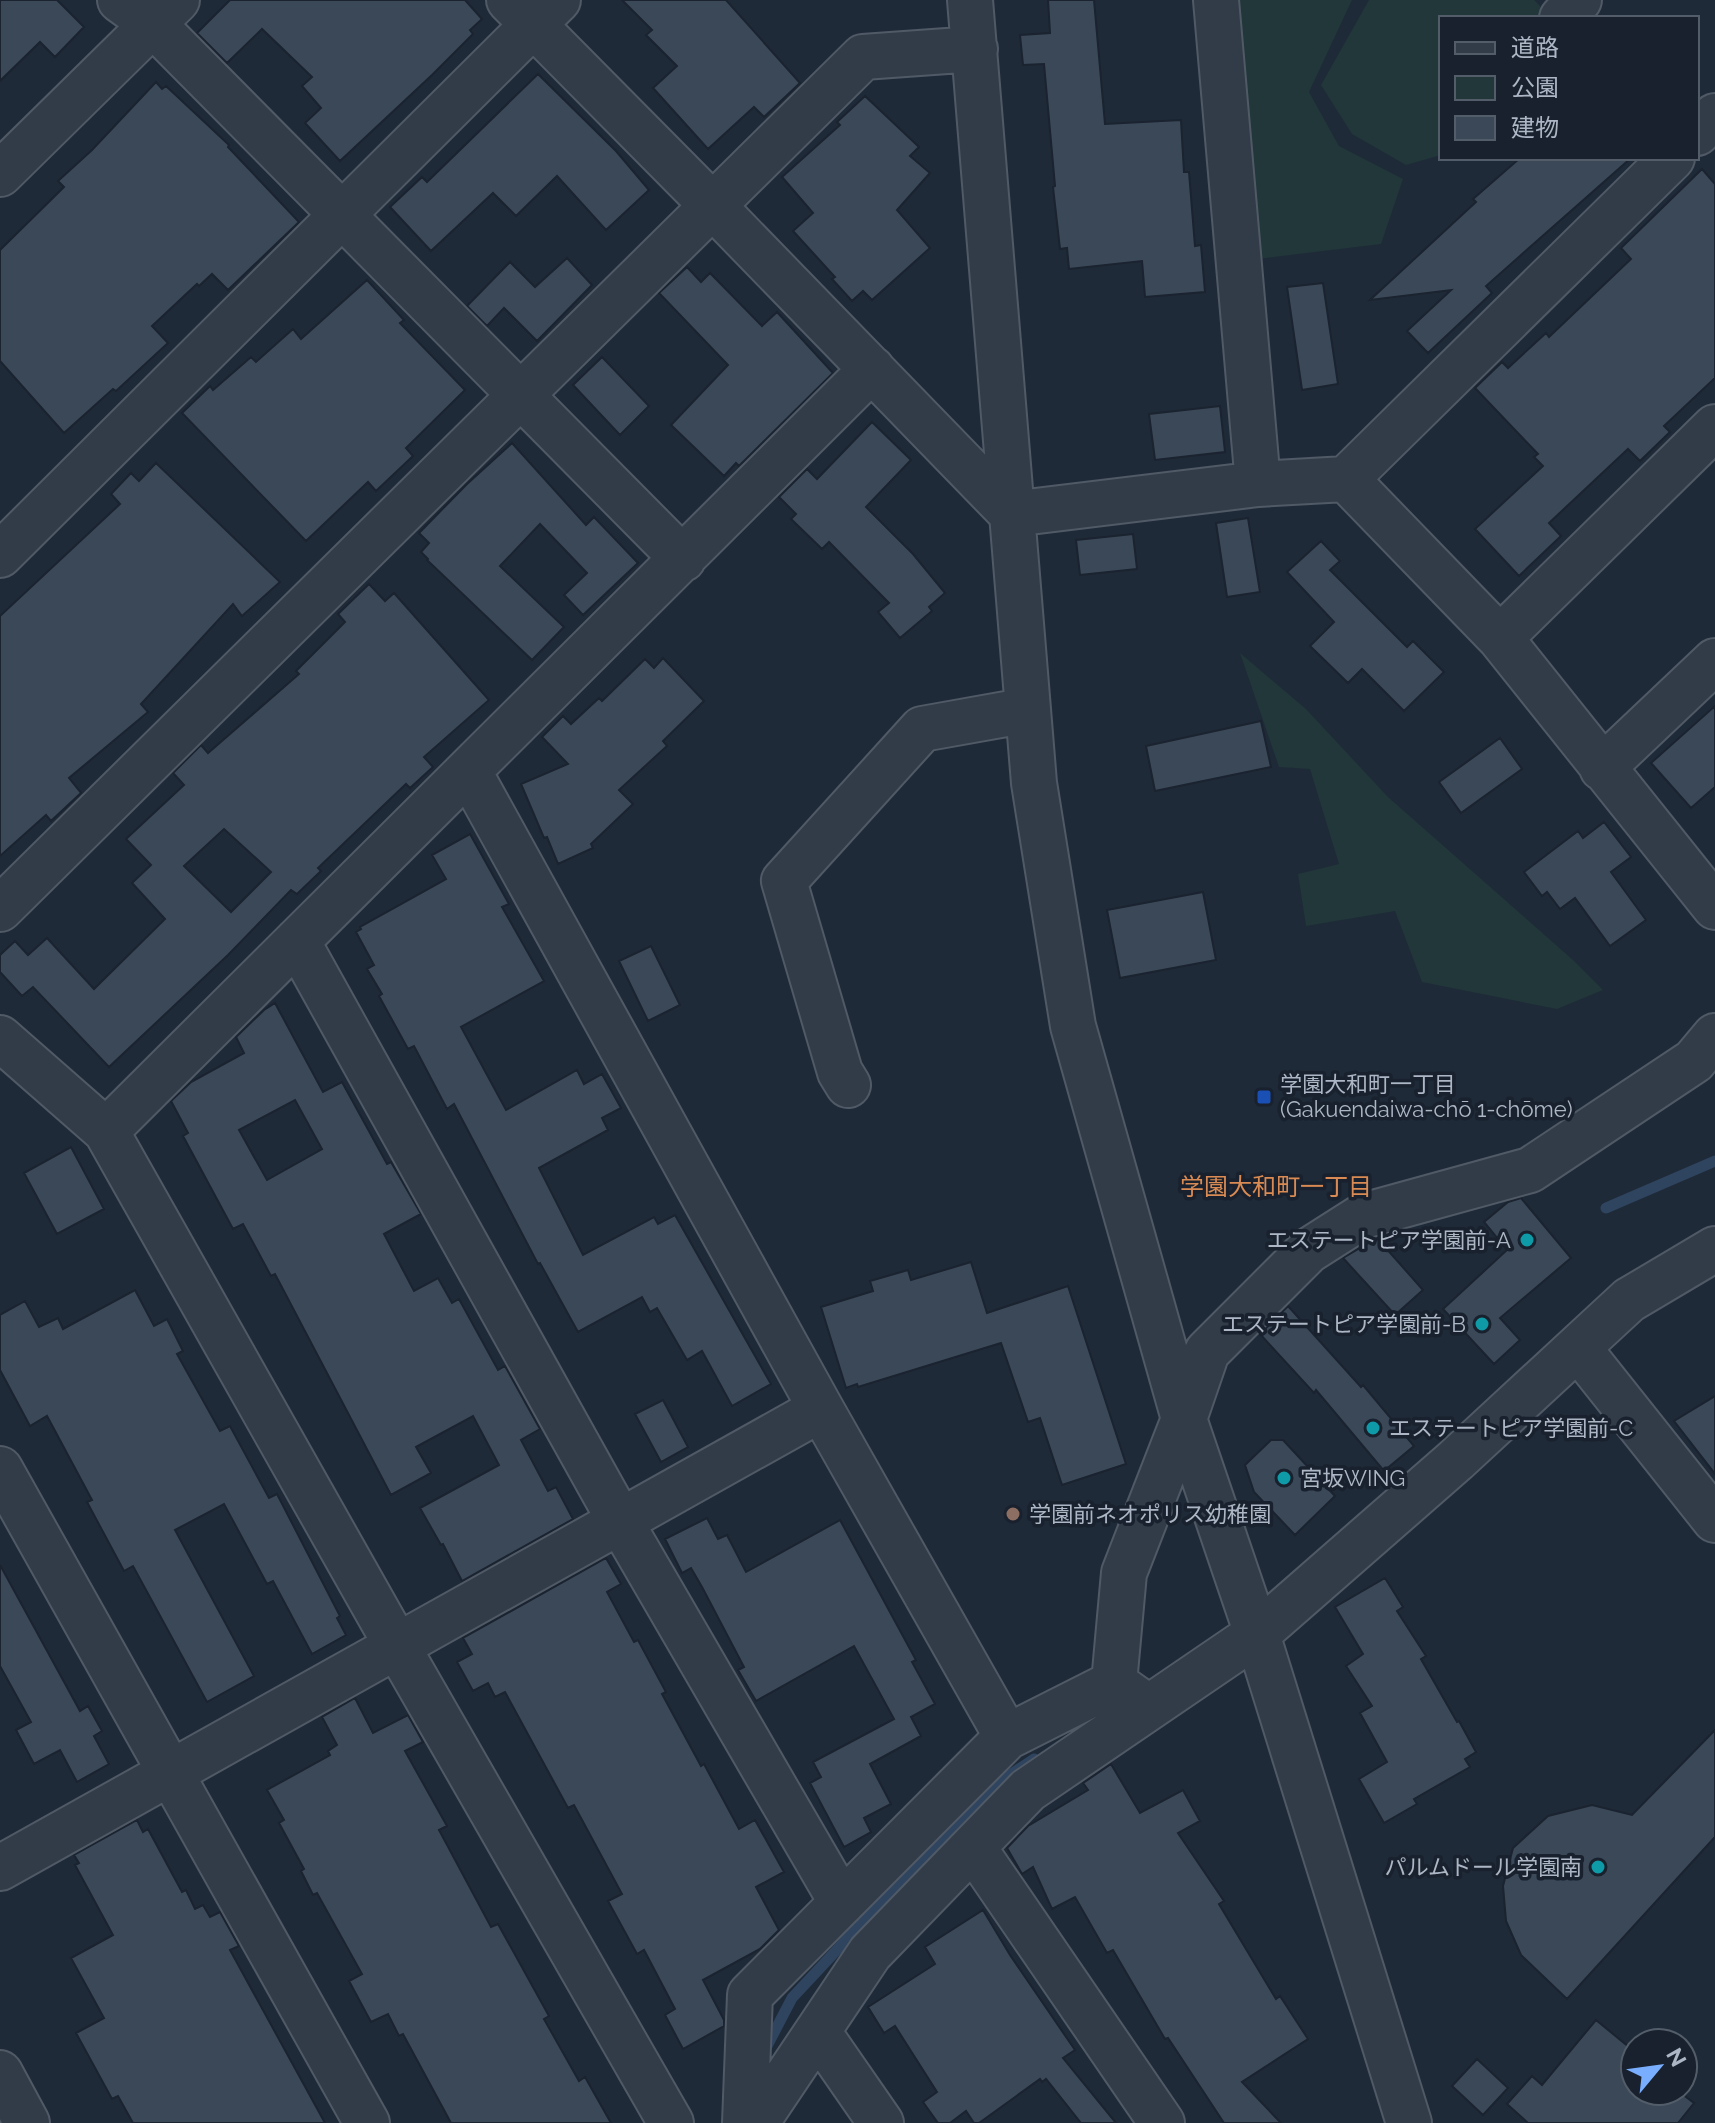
<svg xmlns="http://www.w3.org/2000/svg" width="1715" height="2123" font-family="Raleway,'Noto Sans JP',sans-serif">
  <style>
    .green { fill: #213739 }
    .lines { fill: none; stroke-linecap: round; stroke-linejoin: round }
    .stream { stroke: #2f445f; stroke-width: 11 }
    .building { fill: #3a4858; stroke: #1a232f; stroke-width: 2; fill-rule: evenodd }
    .minor-casing { stroke: #505966; stroke-width: 48 }
    .minor { stroke: #323c48; stroke-width: 44 }
    .transit-dot { fill: #1a4fb4; stroke: #18212d; stroke-width: 3 }
    .culture-dot { fill: #0f9aa8; stroke: #18212d; stroke-width: 3 }
    .education-dot { fill: #8d6e63; stroke: #18212d; stroke-width: 3 }
    .labels { text-anchor: middle; stroke-width: 7; stroke-linejoin: round; paint-order: stroke }
    .poi-label { font-size: 22px; fill: #acb6c5; stroke: #18212d; text-anchor: start }
    .neighbourhood-label { font-size: 24px; fill: #d98b53; stroke: #18212d }
  </style>
  <rect width="100%" height="100%" fill="#1f2a38"/>
  <!-- green -->
  <path class="green" d="M1233 0H1352L1309 92 1339 146 1403 179 1381 244 1257 259Z
    M1369 0H1534L1552 18H1441V155L1406 165 1352 134 1321 85Z
    M1240 653 1306 709 1388 797 1573 960 1603 990 1557 1009 1422 982 1395 911 1306 926 1298 874 1339 864 1310 769 1279 767Z"/>
  <g class="lines">
    <!-- stream -->
    <path class="stream" d="M1606 1208 1715 1161
      M767 2046 792 1998 963 1815 1007 1777 1034 1759"/>
  </g>
  <!-- building -->
  <path class="building" d="M0 0H57L84 27 55 57 40 42 0 81Z
    M230 0H465L482 19 470 30 473 34 432 75 340 161 305 123 321 108 302 86 312 77 262 29 227 63 197 33Z
    M622 0H726L800 83 764 117 754 107 708 149 653 88 677 66 646 35 652 30Z
    M1048 0H1094L1105 124 1181 120 1184 172H1189L1195 246 1201 245 1205 292 1145 297 1142 261 1069 269 1067 248 1060 249 1053 187 1055 186 1044 64 1023 65 1020 35 1050 33Z
    M538 74 616 151 649 190 606 230 557 176 516 216 493 193 431 251 390 207 422 177 427 182Z
    M156 82 162 89 166 86 229 145 228 147 299 222 228 290 212 274 199 286 197 284 152 326 168 343 116 391 113 389 64 433 0 361V250L64 187 58 181 92 150Z
    M865 96 919 147 910 156 930 173 897 210 930 248 872 300 863 291 852 301 832 279 835 277 793 231 813 213 782 177 840 125 837 122Z
    M1520 158H1631L1486 286 1492 293 1428 353 1407 331 1451 290 1370 300 1476 202 1473 199Z
    M1702 169 1715 184V378L1664 426 1670 432 1640 461 1628 449 1549 523 1561 536 1519 576 1475 529 1543 466 1534 457 1538 454 1475 388 1502 362 1508 368 1546 333 1549 337 1631 259 1621 248Z
    M567 258 592 285 537 341 504 308 487 326 467 306 510 262 535 287Z
    M687 267 701 282 710 273 762 326 777 312 833 373 739 466 736 463 724 476 671 425 728 365 659 293Z
    M367 280 404 320 400 323 465 390 406 448 413 456 376 491 368 482 306 541 182 413 210 386 213 390 251 357 256 362 293 329 301 339Z
    M1323 283 1338 384 1302 390 1287 287Z
    M602 357 649 406 620 435 573 385Z
    M1220 406 1225 452 1155 460 1149 414Z
    M872 422 911 460 866 507 913 554 945 593 929 607 932 611 900 638 878 612 889 603 829 542 822 549 791 519 796 514 779 497 807 469 817 479Z
    M512 443 586 525 594 517 638 563 583 615 564 595 587 573 540 524 500 566 564 627 532 660 427 560 428 559 421 552 429 543 419 533 467 484Z
    M156 463 280 582 242 616 233 604 141 704 148 712 69 778 81 793 51 821 46 815 0 856V616L120 504 111 494 131 473 139 481Z
    M1248 518 1260 592 1227 597 1216 523Z
    M1133 534 1137 569 1080 575 1076 540Z
    M1321 541 1340 561 1330 570 1407 647 1413 641 1444 672 1404 711 1362 669 1348 683 1310 646 1334 622 1287 572Z
    M369 584 385 601 394 593 489 700 424 757 433 767 410 788 406 784 318 868 321 871 297 894 291 890 228 955 109 1067 33 987 22 996 0 972V955L15 941 28 955 47 938 94 989 165 919 132 883 151 865 126 839 184 785 173 773 201 745 208 753 299 674 296 671 345 622 338 614ZM224 829 271 872 231 912 184 866Z
    M663 658 704 701 663 741 667 746 619 790 633 804 591 844 593 848 558 864 547 837 544 838 521 784 568 764 542 737 563 716 571 724 599 698 602 701 645 659 654 668Z
    M1715 706V787L1691 808 1651 763Z
    M1261 721 1271 767 1155 791 1146 746Z
    M1500 738 1522 769 1461 813 1439 782Z
    M1604 822 1631 857 1611 872 1646 920 1610 946 1575 898 1560 909 1547 892 1542 896 1524 872 1578 831 1583 838Z
    M470 834 509 904 502 907 544 981 461 1027 506 1110 577 1070 584 1084 602 1074 621 1108 602 1118 608 1130 539 1168 583 1255 654 1217 658 1224 675 1215 771 1384 732 1406 702 1351 687 1360 657 1308 650 1312 642 1297 578 1332 540 1263 538 1264 454 1104 447 1109 414 1046 408 1049 379 996 382 994 367 969 374 965 356 932 361 929 360 927 446 879 432 855Z
    M1203 892 1216 960 1120 978 1107 910Z
    M651 946 680 1005 648 1021 619 961Z
    M275 1003 323 1092 342 1082 387 1164 391 1162 421 1214 384 1234 414 1291 438 1278 452 1303 459 1299 498 1370 505 1366 540 1429 521 1440 548 1491 556 1487 573 1519 462 1581 443 1544 441 1545 420 1508 499 1465 473 1416 416 1447 431 1473 391 1495 275 1274 271 1276 243 1224 233 1229 183 1136 188 1133 171 1101 191 1082 244 1053 236 1037 264 1010ZM295 1100 322 1149 267 1180 239 1130Z
    M71 1147 104 1209 57 1234 24 1173Z
    M1521 1198 1571 1258 1500 1318 1520 1340 1494 1364 1443 1309 1507 1250 1484 1222 1508 1202Z
    M1377 1238 1423 1290 1395 1315 1343 1258Z
    M971 1262 987 1313 1068 1286 1126 1464 1062 1485 1040 1418 1028 1422 1001 1343 858 1387 857 1384 846 1388 821 1307 873 1291 870 1281 908 1270 911 1280Z
    M135 1290 154 1326 167 1319 183 1351 177 1354 220 1431 230 1426 269 1498 277 1494 340 1616 337 1618 346 1635 312 1654 273 1581 267 1584 224 1504 175 1530 254 1676 207 1702 133 1566 124 1571 87 1502 92 1500 47 1416 30 1426 0 1370V1315L25 1301 39 1327 58 1318 63 1329Z
    M1288 1306 1361 1387 1363 1385 1414 1446 1384 1471 1316 1390 1314 1393 1260 1334Z
    M1715 1396V1474L1674 1421Z
    M663 1400 688 1447 661 1462 635 1414Z
    M1271 1440H1283L1335 1496 1295 1535 1254 1492 1245 1465Z
    M707 1518 718 1539 727 1535 746 1572 840 1520 916 1660 912 1662 935 1704 911 1717 921 1736 870 1764 891 1804 864 1818 871 1832 844 1847 810 1783 821 1777 813 1762 894 1719 854 1646 756 1701 738 1670 744 1667 702 1587 691 1568 682 1573 665 1539Z
    M606 1558 621 1584 607 1592 634 1642 638 1640 666 1692 662 1694 701 1766 704 1764 739 1829 755 1820 784 1872 756 1887 779 1930 760 1949 703 1980 724 2020V2026L683 2049 665 2015 675 2009 644 1950 637 1954 608 1901 622 1894 574 1805 568 1808 505 1692 495 1697 488 1683 473 1691 457 1662 472 1654 463 1638Z
    M0 1565 80 1711 88 1706 102 1731 94 1736 109 1764 77 1782 60 1750 34 1764 16 1730 31 1722 0 1666Z
    M1385 1578 1403 1607 1397 1611 1426 1656 1421 1659 1457 1722 1459 1721 1476 1752 1465 1759 1470 1767 1414 1799 1417 1804 1384 1823 1359 1779 1387 1762 1360 1713 1372 1706 1346 1666 1363 1654 1335 1607Z
    M355 1698 373 1733 408 1715 423 1742 405 1751 447 1826 439 1830 491 1927 498 1924 549 2016 544 2019 579 2081 585 2077 611 2123H451L403 2034 399 2036 388 2014 371 2022 349 1981 362 1974 317 1893 313 1895 301 1871 304 1869 279 1823 284 1820 267 1790 330 1755 328 1751 337 1745 322 1717Z
    M1715 1730V1837L1567 1999 1521 1955 1506 1921 1503 1886 1513 1848 1548 1816 1592 1805 1632 1815Z
    M1111 1764 1140 1813 1183 1790 1200 1821 1178 1833 1224 1901 1219 1904 1276 1999 1280 1996 1308 2039 1242 2082 1281 2123H1224L1168 2038 1165 2039 1113 1950 1107 1953 1075 1897 1052 1909 1033 1867 1022 1874 1007 1848 1028 1826 1088 1790 1083 1783Z
    M137 1820 143 1832 148 1829 182 1892 186 1890 195 1909 203 1905 210 1917 220 1912 239 1946 230 1950 325 2123H133L118 2096 112 2099 76 2033 104 2018 71 1958 113 1935 75 1865 79 1863 74 1855Z
    M983 1910 1010 1955 1075 2050 1063 2058 1116 2123H1081L1046 2079 1042 2082 1040 2079 979 2123H974L966 2111 950 2123H938L923 2102 937 2092 895 2026 884 2033 868 2007 935 1964 925 1947Z
    M1596 2020 1635 2052V2091H1678L1694 2103 1678 2123H1528L1507 2104 1532 2076 1542 2085Z
    M1477 2059 1508 2088 1483 2115 1452 2086Z"/>
  <g class="lines">
    <!-- minor casing -->
    <g class="minor-casing">
      <path id="minor" d="M120 0 153 24 683 559
        M509 0 711 204 1012 514 1258 484 1346 479 1500 638 1715 907
        M970 0 1034 783 1073 1026 1184 1419 1257 1634 1409 2123
        M1216 0 1258 484
        M1562 18 1579 0
        M1697 133 1715 116
        M0 174 177 0
        M1346 479 1672 158
        M0 555 558 0
        M1500 638 1715 427
        M1602 768 1715 661
        M469 772 821 1409 1007 1737
        M0 909 863 57 975 49
        M297 941 620 1521 842 1903
        M0 1038 106 1131 397 1646 671 2123
        M848 1085 840 1072 784 881 922 729 1028 710
        M106 1131 872 369
        M1579 1349 1715 1520
        M0 1469 367 2123
        M1114 1683 1124 1573 1184 1419 1207 1352 1308 1251 1363 1216 1530 1170 1694 1061 1715 1036
        M973 1847 1162 2123
        M0 1868 821 1409
        M818 2032 881 2123
        M0 2073 27 2123
        M745 2123 750 1995 1007 1737 1114 1683 1138 1700
        M756 2123 870 1953 1028 1790 1257 1634 1456 1460 1629 1300 1715 1249"/>
    </g>
    <!-- minor -->
    <use href="#minor" class="minor"/>
  </g>
  <!-- markers -->
  <rect class="transit-dot" x="1256" y="1089" width="16" height="16" rx="4"/>
  <g class="culture-dot">
    <circle cx="1527" cy="1240" r="8"/>
    <circle cx="1482" cy="1324" r="8"/>
    <circle cx="1373" cy="1428" r="8"/>
    <circle cx="1284" cy="1478" r="8"/>
    <circle cx="1598" cy="1867" r="8"/>
  </g>
  <circle class="education-dot" cx="1013" cy="1514" r="8"/>
  <g class="labels">
    <!-- poi labels -->
    <g class="poi-label">
      <text x="1280" y="1092">学園大和町一丁目<tspan x="1280" dy="25">(Gakuendaiwa-chō 1-chōme)</tspan></text>
      <text x="1511" y="1248" text-anchor="end">エステートピア学園前-A</text>
      <text x="1466" y="1332" text-anchor="end">エステートピア学園前-B</text>
      <text x="1389" y="1436">エステートピア学園前-C</text>
      <text x="1300" y="1486">宮坂WING</text>
      <text x="1029" y="1522">学園前ネオポリス幼稚園</text>
      <text x="1582" y="1875" text-anchor="end">パルムドール学園南</text>
    </g>
    <!-- neighbourhood labels -->
    <g class="neighbourhood-label">
      <text x="1276" y="1195">学園大和町一丁目</text>
    </g>
  </g>
  <!-- legend -->
  <rect x="1439" y="16" width="260" height="144" fill="#18212d" stroke="#535d6a" stroke-width="2"/>
  <rect x="1455" y="42" width="40" height="12" fill="#323c48" stroke="#535d6a" stroke-width="2"/>
  <text x="1511" y="56" font-size="24" fill="#acb6c5">道路</text>
  <rect x="1455" y="76" width="40" height="24" fill="#213739" stroke="#535d6a" stroke-width="2"/>
  <text x="1511" y="96" font-size="24" fill="#acb6c5">公園</text>
  <rect x="1455" y="116" width="40" height="24" fill="#3a4858" stroke="#535d6a" stroke-width="2"/>
  <text x="1511" y="136" font-size="24" fill="#acb6c5">建物</text>
  <!-- north arrow -->
  <g transform="translate(1659 2067) rotate(61)"><circle r="38" fill="#18212d" stroke="#535d6a" stroke-width="2"/>
  <path d="M0-6L14 30L0 20L-14 30Z" fill="#79aefe"/>
  <text y="-12" font-size="22" font-weight="bold" text-anchor="middle" fill="#acb6c5">N</text>
  </g>
</svg>
